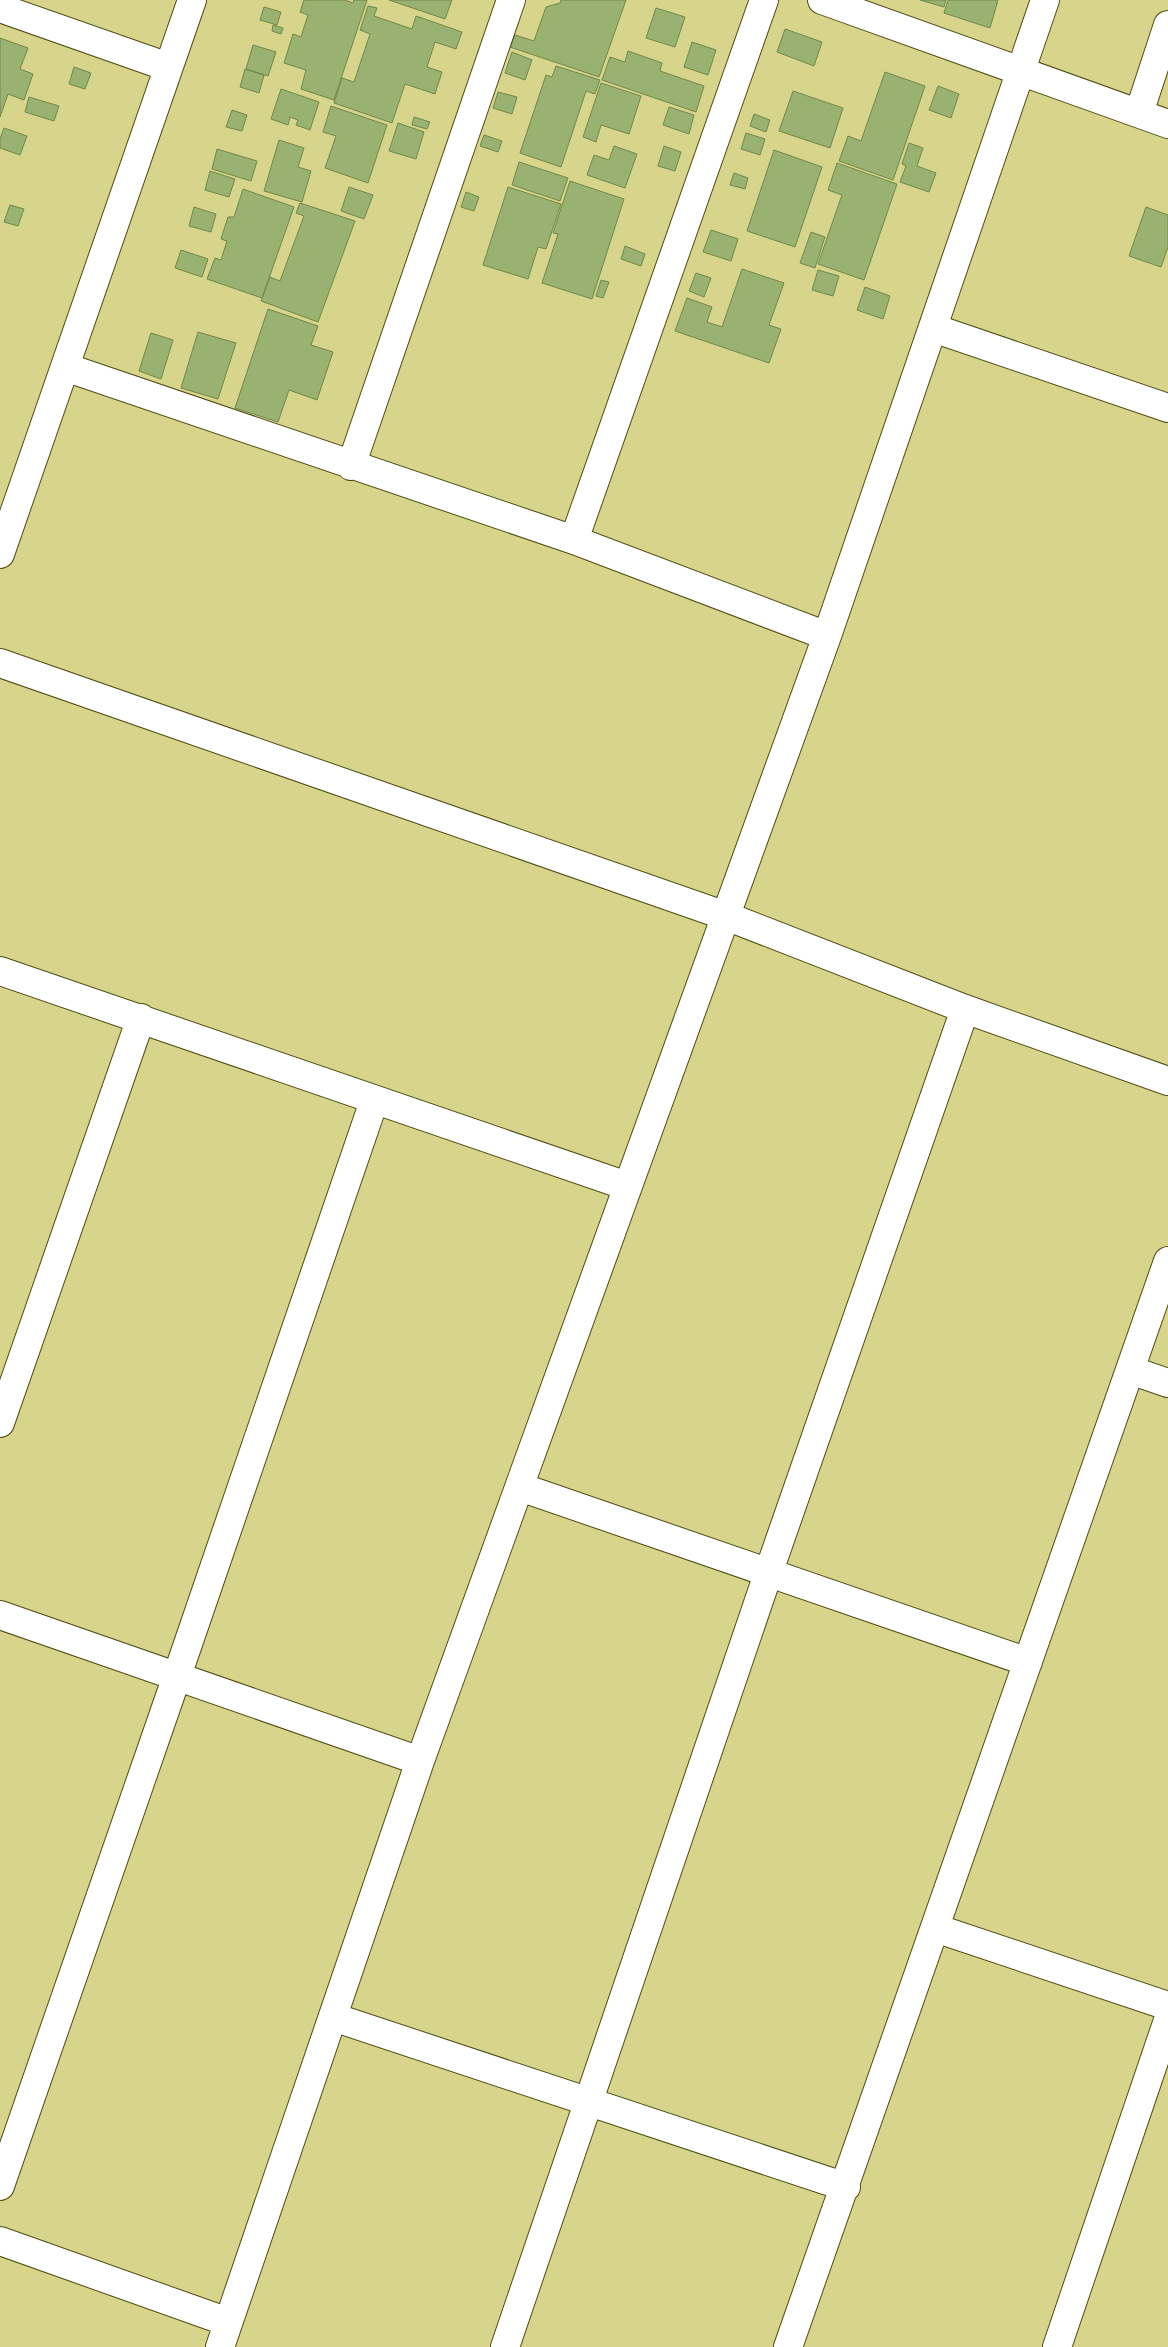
<svg xmlns="http://www.w3.org/2000/svg" width="1168" height="2347" font-family="'Nunito Sans',sans-serif">
  <style>
    .building { fill: #99b271; stroke: #708848 }
    .lines { fill: none; stroke-linecap: round; stroke-linejoin: round }
    .minor-casing { stroke: #504d15; stroke-width: 30 }
    .minor { stroke: #fff; stroke-width: 28 }
  </style>
  <rect width="100%" height="100%" fill="#d7d48b"/>
  <!-- building -->
  <path class="building" d="M304 0H345L353 3 354 0H367L334 100 301 89 306 70 284 63 293 34 301 37 308 15 300 12Z
    M389 0H452L445 19Z
    M561 0H626L599 77 510 47 515 35 534 41 546 7 560 3Z
    M920 0H946L944 7Z
    M948 0H998L990 28 944 13Z
    M368 6 377 8 374 16 412 29 416 16 462 32 456 49 435 42 427 67 442 72 435 94 405 84 392 123 334 103 342 78 354 82 370 34 360 30Z
    M264 7 281 12 277 25 260 20Z
    M656 8 685 17 675 47 646 38Z
    M273 25 283 28 281 34 272 31Z
    M785 29 822 42 814 66 777 52Z
    M0 38 28 48 20 69 33 74 24 100 8 94 0 117Z
    M692 42 716 50 708 75 684 67Z
    M253 45 276 52 268 76 246 69Z
    M628 51 662 63 660 71 704 86 696 112 602 80 610 57 625 62Z
    M512 52 532 60 525 80 505 73Z
    M556 66 600 80 595 94 586 91 561 167 520 153 546 75 552 77Z
    M74 67 91 73 85 89 69 84Z
    M245 69 264 75 259 93 240 87Z
    M885 72 925 86 893 180 839 161 848 136 861 141Z
    M601 83 641 96 629 134 601 125 596 142 583 137Z
    M938 86 959 94 951 118 929 110Z
    M281 89 319 102 310 130 296 125 298 120 290 117 288 125 271 119Z
    M793 91 843 108 830 148 779 131Z
    M498 92 517 97 512 114 493 108Z
    M29 97 59 106 54 121 25 112Z
    M331 106 387 125 368 183 325 168 336 136 323 132Z
    M669 107 694 115 689 134 663 125Z
    M232 110 247 115 242 131 226 127Z
    M754 114 770 120 766 132 750 126Z
    M414 117 430 122 427 129 412 125Z
    M398 123 424 132 416 159 389 151Z
    M4 128 27 136 20 155 0 148V139Z
    M746 133 765 139 760 155 741 149Z
    M484 135 502 141 498 152 480 146Z
    M279 140 304 148 298 167 311 171 302 202 264 191Z
    M909 143 923 148 917 166 936 173 929 192 900 182 906 166 902 164Z
    M614 146 637 154 625 188 587 175 594 155 609 160Z
    M664 146 681 152 675 171 658 166Z
    M217 149 257 161 251 181 212 169Z
    M774 150 822 167 795 247 747 231Z
    M519 162 568 178 560 201 512 185Z
    M837 163 897 184 864 280 818 264 842 195 828 190Z
    M210 171 235 179 229 197 205 190Z
    M734 173 748 178 745 189 730 185Z
    M570 181 624 199 592 299 542 283 558 234 553 233Z
    M349 187 373 195 364 219 341 211Z
    M508 187 561 204 546 249 538 247 528 279 483 265Z
    M243 189 294 207 262 298 207 279 215 258 221 260 227 241 221 239 228 217H234Z
    M466 192 479 197 474 211 461 207Z
    M300 203 355 221 318 322 261 301 270 277 280 281 304 216 296 213Z
    M10 205 24 209 18 226 4 222Z
    M194 207 216 214 211 232 189 226Z
    M1146 207 1168 215V247L1161 267 1129 256Z
    M711 230 738 239 731 261 703 252Z
    M811 232 825 237 815 268 800 263Z
    M625 246 645 254 641 266 621 259Z
    M181 250 208 259 202 277 175 268Z
    M742 269 784 283 769 325 781 329 769 363 675 331 687 298 712 307 707 322 722 327Z
    M818 270 839 276 833 296 812 290Z
    M696 273 711 278 704 297 689 291Z
    M601 280 609 282 603 298 596 296Z
    M865 287 890 296 883 319 857 310Z
    M268 309 318 326 311 345 333 352 317 400 289 390 278 422 235 408Z
    M198 332 236 343 218 399 181 388Z
    M151 333 173 340 161 379 139 371Z"/>
  <g class="lines">
    <!-- minor casing -->
    <g class="minor-casing">
      <path id="minor" d="M822 0 1168 124
        M0 8 168 67
        M1139 113 1168 25
        M933 328 1168 408
        M65 367 574 540 827 636
        M351 466 511 0
        M574 540 764 0
        M0 554 192 0
        M0 663 726 916 965 1009 1168 1081
        M0 971 627 1186
        M1130 1370 1168 1383
        M0 1423 141 1018
        M520 1487 1028 1662
        M0 1615 420 1761
        M935 1928 1168 2006
        M333 2017 846 2187
        M0 2186 177 1676 374 1101
        M0 2241 228 2322
        M220 2347 420 1761 827 636 1045 0
        M505 2347 768 1574 965 1009
        M788 2347 1168 1261
        M1057 2347 1168 2020"/>
    </g>
    <!-- minor -->
    <use href="#minor" class="minor"/>
  </g>
</svg>
